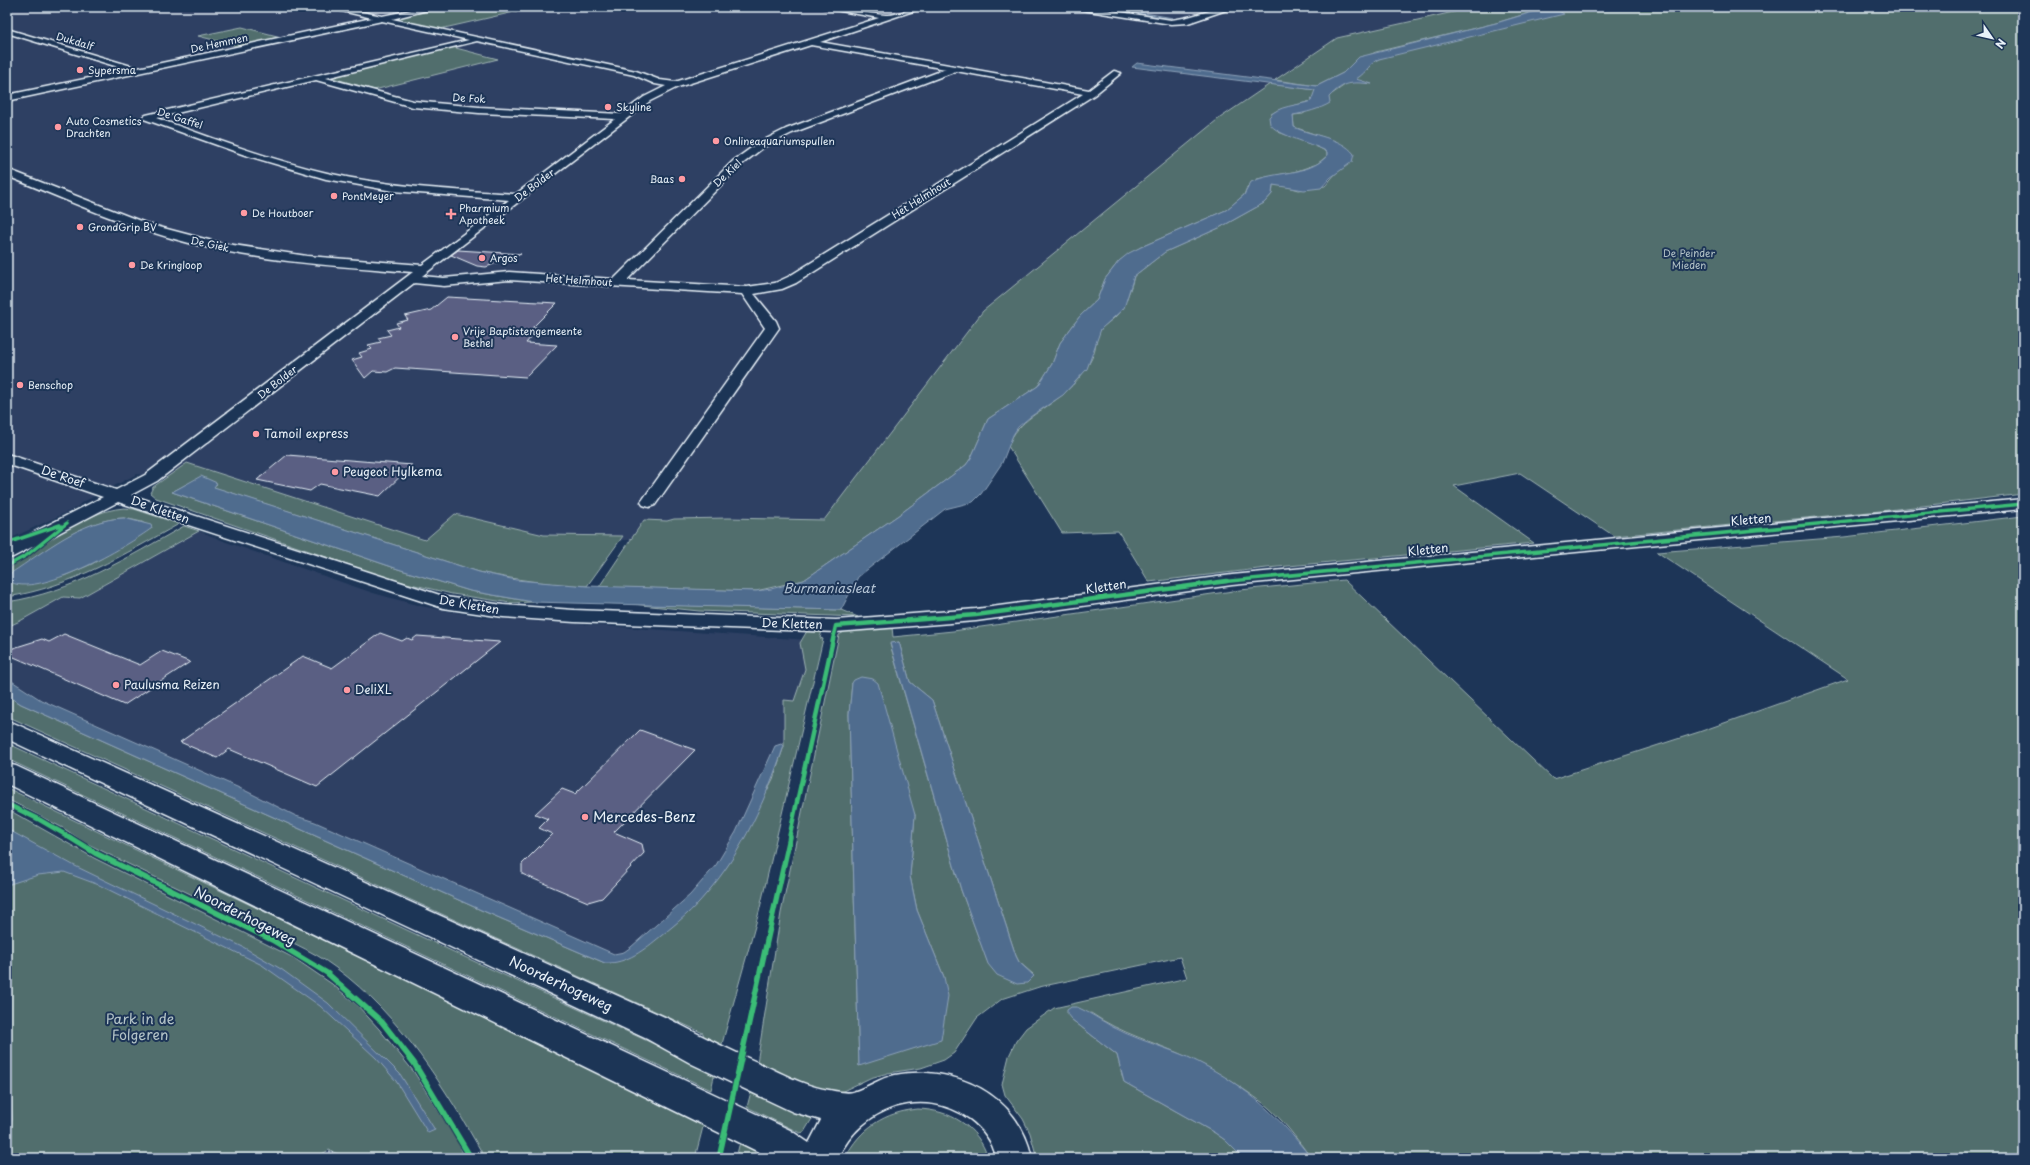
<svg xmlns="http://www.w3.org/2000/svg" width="2030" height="1165" font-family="'Playpen Sans',sans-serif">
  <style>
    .built { fill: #2f4164 }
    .green { fill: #516e6d; stroke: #9cb0b2; fill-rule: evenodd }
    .water { fill: #4f6c8e; stroke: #8ca1b8 }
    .building { fill: #5a5e83; stroke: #e8f1f8 }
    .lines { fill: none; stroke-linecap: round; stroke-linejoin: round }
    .minor-casing { stroke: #e8f1f8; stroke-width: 3 }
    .major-casing { stroke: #e8f1f8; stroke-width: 3 }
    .minor { fill: #1d3557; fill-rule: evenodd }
    .major { fill: #1d3557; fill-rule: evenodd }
    .cycleway-far2-casing { stroke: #1d3557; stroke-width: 5.5 }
    .cycleway-far1-casing { stroke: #1d3557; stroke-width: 7 }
    .cycleway-casing { stroke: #1d3557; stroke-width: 8 }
    .cycleway-far2 { stroke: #3abd76; stroke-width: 3.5 }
    .cycleway-far1 { stroke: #3abd76; stroke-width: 4.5 }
    .cycleway { stroke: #3abd76; stroke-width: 5.5 }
    .poi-dot { fill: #ff9aa2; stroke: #1d3557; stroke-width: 1.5 }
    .labels { text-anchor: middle; stroke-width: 4; stroke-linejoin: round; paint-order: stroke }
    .far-street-label { font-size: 10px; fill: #e8f1f8; stroke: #1d3557 }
    .far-poi-label { font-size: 10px; fill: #e8f1f8; stroke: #1d3557; text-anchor: start }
    .far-park-label { font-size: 10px; fill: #b3c3c7; stroke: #1d3557 }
    .poi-label { font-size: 12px; fill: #e8f1f8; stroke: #1d3557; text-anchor: start }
    .street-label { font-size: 12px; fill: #e8f1f8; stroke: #1d3557 }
    .water-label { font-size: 13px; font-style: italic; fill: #b2c2d3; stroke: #1d3557 }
    .near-poi-label { font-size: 14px; fill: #e8f1f8; stroke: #1d3557; text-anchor: start }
    .near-street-label { font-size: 14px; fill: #e8f1f8; stroke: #1d3557 }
    .near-park-label { font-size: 14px; fill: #b3c3c7; stroke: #1d3557 }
  </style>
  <rect width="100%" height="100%" fill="#1d3557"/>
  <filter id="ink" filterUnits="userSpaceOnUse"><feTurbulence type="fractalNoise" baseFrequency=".025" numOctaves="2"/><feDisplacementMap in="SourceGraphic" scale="8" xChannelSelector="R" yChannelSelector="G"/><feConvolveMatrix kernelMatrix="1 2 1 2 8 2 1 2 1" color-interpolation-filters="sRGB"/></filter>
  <g filter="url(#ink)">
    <!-- built -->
    <path class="built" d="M7 7H1496L1346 42 829 531 533 544 418 556 199 486 137 474 81 503 76 508 7 540Z
      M199 531 226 542 373 593 420 606 487 618 809 640 812 668 782 779 635 990 7 701V627L20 621 63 597 80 598Z"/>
    <!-- green -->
    <path class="green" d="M445 7H536L440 29 398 20V17Z
      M1440 7 1469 9 1478 7H1548L1496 23 1376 52 1369 55 1343 73 1317 86 1275 80 1337 38 1458 11Z
      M1571 7H2023V494L1880 511 1614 536 1520 473 1454 486 1534 543 1267 568 1149 582 1118 531 1062 533 1008 446C1018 419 1043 412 1063 394 1076 383 1088 369 1094 353 1096 345 1096 336 1101 329 1106 323 1112 321 1117 315 1124 308 1132 286 1134 276L1165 252 1219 228 1264 203 1272 194 1273 185H1281L1299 190 1325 186 1336 173 1337 142 1294 127 1293 115 1303 114 1368 69 1372 62 1390 54 1562 13 1559 11Z
      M242 27 285 38 241 47 198 36Z
      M452 47 498 59 374 90 333 78 335 75Z
      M1270 84 1316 90 1311 101 1278 110 1271 114 1278 132 1312 144 1327 152V156L1317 164 1297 171 1257 179 1247 187 1244 195 1226 210 1141 247 1119 261 1105 279 1097 300 1080 316 1060 343 1052 364 1038 386 988 419 971 458 966 465 900 514 804 580 756 591 599 587 644 520 667 521 674 519 728 518 824 520 983 311 1217 120Z
      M187 463 425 540 455 514 544 535 623 536 587 586C550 584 515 580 479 572L213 487 217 484 185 485 172 492 398 569 470 591 533 602 511 603 452 594 390 579 156 498 150 493 153 487Z
      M124 508 134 509 179 524C123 555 71 587 7 597V568C45 547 79 512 124 508ZM124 518 142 522 152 528 92 564 64 576 35 557C61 540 91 519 124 518Z
      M2023 516V1158H1311C1297 1139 1282 1118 1263 1103 1240 1086 1213 1069 1187 1057 1155 1042 1121 1034 1091 1013L1071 1019 1117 1055 1124 1082 1215 1133 1225 1140 1243 1158H1037L1030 1133 1023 1119 1005 1095 1002 1084 1009 1056 1016 1041 1026 1028 1054 1008 1187 978 1180 957 1039 987 1002 999 977 1018 954 1053 944 1060 921 1068 888 1073 870 1078 843 1091 829 1093 756 1069 781 913 839 635 846 631 892 627 893 637 953 631 1240 590 1344 580 1553 779 1699 732 1848 679 1657 552 1844 537ZM899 642 910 682 932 700 1016 956 1019 962 1033 974 988 963 961 890 890 644ZM852 683 915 815 910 876 917 910 944 977 859 1066 849 714Z
      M184 526 199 531 80 598 63 597 20 621 7 627V602C73 592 127 558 184 526Z
      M632 604 841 610 858 617 699 611Z
      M807 631H822L820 638 823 639 759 912 720 1051 705 1045 703 1033 7 716V695L21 704 481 910 605 963 673 926 706 894 730 862 773 779 784 746V700L794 701 805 669 800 643Z
      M7 743 456 953 715 1072 711 1090 7 759Z
      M7 788 704 1123 695 1158H485C446 1089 401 1016 336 968 311 949 279 937 251 923 195 896 139 870 84 842L63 828 7 799Z
      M7 809 94 858 294 958 332 984 357 1005 379 1029 414 1072 458 1142 465 1158H346L329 1150 315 1158H7Z
      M752 1088 813 1117 804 1132 800 1133 747 1107Z
      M918 1109C950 1110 978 1126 988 1158H845C860 1128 885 1112 918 1109Z
      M740 1142 771 1158H736Z"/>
    <!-- water -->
    <path class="water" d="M1097 7H1111L1173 18H1164Z
      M1571 7 1559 11 1564 14 1379 59C1369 63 1368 72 1356 79L1372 84C1352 82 1344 81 1329 97L1330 103C1320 109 1305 113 1293 115L1294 127C1312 136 1341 137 1354 154L1352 162 1330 178 1321 188 1304 190 1273 185 1272 194 1264 203 1219 228 1165 252 1134 276 1124 308 1101 329 1087 369 1063 395 1030 417 1018 427 1013 435 1002 463 981 494 973 502 945 509 873 565 858 577 841 610 533 602 470 591 398 569 172 492 201 476 217 483 214 487 479 572 516 580 587 586 756 591 771 589 804 580 900 514 966 465 971 458 988 419 1038 386 1052 364 1060 343 1080 316 1097 300 1105 279 1119 261 1129 253 1141 247 1226 210 1244 195 1251 182C1276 170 1307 177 1327 156V152L1324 150C1310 143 1277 135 1270 124L1269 117C1278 105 1298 106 1311 101L1315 90 1132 67 1137 63 1317 86 1343 73 1359 57 1496 23 1546 8Z
      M124 518 151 525 152 528C128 546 36 600 9 581L8 577 11 573C44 552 82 519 124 518Z
      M899 642 910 682 932 700 1016 956 1019 962 1034 976 1027 983 1017 984 997 975 988 964 961 890 890 643Z
      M861 677 873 679 878 683 915 815 910 876 917 910 944 977 948 996 941 1040 859 1066 849 714 852 683 854 680Z
      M7 678 41 700 246 791 296 816 315 822 614 954 624 952 631 947 690 895 716 865 736 832 775 746 781 744 784 746C766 798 743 852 706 894 693 910 677 923 661 936 645 949 627 964 605 963L481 910 21 704 7 695Z
      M7 829 73 865 243 947 281 969 328 1003 389 1063 400 1074 435 1130 428 1133 396 1081 376 1058 320 1006 262 965 99 885 64 872 38 875 7 885Z
      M1071 1007H1077C1094 1014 1108 1026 1125 1033 1145 1042 1167 1048 1188 1057 1241 1082 1275 1111 1311 1158H1243L1225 1140 1215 1133 1124 1082 1117 1055 1071 1019 1067 1014V1010Z
      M7 1073 10 1075 12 1120 7 1136Z"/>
    <!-- building -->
    <path class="building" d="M458 250 521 254 486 267 477 266 451 255Z
      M447 297 557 303 532 328H539L526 343 557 345 526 377 395 368 387 372 373 371 365 378 352 360 362 357 359 353 372 349 368 345 381 342 378 338 391 335 387 330 399 327 396 323 408 320 405 316 431 310Z
      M287 455 412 465 380 496 320 484 310 491 257 480Z
      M380 633 402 641 407 638 412 640 417 636 500 642 317 787 229 749 217 758 180 742 303 656 332 668Z
      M64 634 140 665 162 651 190 662 124 705 7 654V650L42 639 49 642Z
      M640 730 695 750 614 832 642 844 644 853 602 898 588 902 522 874V864L552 834 539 828 548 819 535 814 562 789 575 794Z"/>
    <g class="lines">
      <!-- minor casing -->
      <g class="minor-casing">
        <path id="minor" d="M7 7H12L7 9Z
          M325 7H338L382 16 426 7H439L392 19 636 71 660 80 675 82 879 18 819 7C842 7 864 14 886 15 897 16 912 7 925 7L820 42 1089 90 1114 71 1121 73 1094 95 796 283 782 289 754 294 776 321 779 328 655 505 649 507 643 505 641 502 765 328 742 294 509 280 444 286 414 283 157 481 131 495 446 597 503 605 574 610 836 620 976 609 1232 575 2023 499V509L1232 585 976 621 836 632 574 622 503 617 443 608 118 502 13 557 7 558V546L103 497 7 464V454L116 490 145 475 413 272C338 266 262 262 189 243 126 227 67 200 7 176V169L148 224 220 243 307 256 422 265 509 200 393 191 326 179 245 155 141 118 146 115 469 40 382 21 7 101V95L128 70 7 33V29L138 68 372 18ZM477 41 634 75 655 84 666 86 644 97 621 114 479 107 413 101 326 78ZM811 45 946 69 786 129 758 143 733 161 614 279 509 272 444 278 422 276 650 101 678 87ZM956 71 1083 94 788 277 775 283 747 287 627 280 741 165 764 147 792 133ZM316 80 413 107 479 113 615 119 516 194C453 190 389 187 327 173 268 159 212 138 156 118Z
          M1073 7H1089L1171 20C1193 18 1213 7 1235 7L1188 23 1171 24 1076 9Z"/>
      </g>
      <!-- major casing -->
      <g class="major-casing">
        <path id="major" d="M7 720 669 1019C703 1037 736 1053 770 1068 789 1077 808 1087 829 1090 835 1091 847 1094 853 1092 867 1088 880 1078 895 1075 955 1064 1019 1095 1032 1158H996C993 1141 983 1129 970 1119 923 1085 861 1107 838 1158H771L7 784V764L16 766 790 1130 809 1143 821 1120 793 1112 692 1064 647 1039 7 739Z"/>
      </g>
      <!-- minor -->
      <use href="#minor" class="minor"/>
      <!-- major -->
      <use href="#major" class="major"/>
      <!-- cycleway-far2 casing -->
      <g class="cycleway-far2-casing">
        <path id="cycleway-far2" d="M7 543 60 525
          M7 566 27 555 67 523
          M1220 582 2023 504"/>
      </g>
      <!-- cycleway-far1 casing -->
      <g class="cycleway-far1-casing">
        <path id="cycleway-far1" d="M7 804 40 820 71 838
          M789 838 836 626 976 615 1227 581"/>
      </g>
      <!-- cycleway casing -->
      <g class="cycleway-casing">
        <path id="cycleway" d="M69 837 95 853 272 940 327 973 382 1022 414 1063 471 1158
          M719 1158 790 837"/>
      </g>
      <!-- cycleway-far2 -->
      <use href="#cycleway-far2" class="cycleway-far2"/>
      <!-- cycleway-far1 -->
      <use href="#cycleway-far1" class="cycleway-far1"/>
      <!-- cycleway -->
      <use href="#cycleway" class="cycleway"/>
    </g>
  </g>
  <!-- markers -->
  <g class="poi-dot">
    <circle cx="80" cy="70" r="4"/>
    <circle cx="608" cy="107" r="4"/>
    <circle cx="58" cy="127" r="4"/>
    <circle cx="716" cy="141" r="4"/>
    <circle cx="682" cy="179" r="4"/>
    <circle cx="334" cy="196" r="4"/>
    <circle cx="244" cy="213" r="4"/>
    <path d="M449 208h4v4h4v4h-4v4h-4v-4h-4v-4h4z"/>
    <circle cx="80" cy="227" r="4"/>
    <circle cx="482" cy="258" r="4"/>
    <circle cx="132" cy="265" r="4"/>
    <circle cx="455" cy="337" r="4"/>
    <circle cx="20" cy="385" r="4"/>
    <circle cx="256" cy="434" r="4"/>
    <circle cx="335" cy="472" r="4"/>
    <circle cx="116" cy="685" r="4"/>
    <circle cx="347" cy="690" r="4"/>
    <circle cx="585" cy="817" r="4"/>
  </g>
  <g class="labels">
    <!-- far-street labels -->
    <g class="far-street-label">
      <text transform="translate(75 41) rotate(17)" y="4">Dukdalf</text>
      <text transform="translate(219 43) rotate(-12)" y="4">De Hemmen</text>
      <text transform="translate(469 98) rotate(3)" y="4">De Fok</text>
      <text transform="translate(180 118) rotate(18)" y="4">De Gaffel</text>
      <text transform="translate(727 173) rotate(-43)" y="4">De Kiel</text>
      <text transform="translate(534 185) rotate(-37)" y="4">De Bolder</text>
      <text transform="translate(921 198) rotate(-32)" y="4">Het Helmhout</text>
      <text transform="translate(210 244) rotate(12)" y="4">De Giek</text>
      <text transform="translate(579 280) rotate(4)" y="4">Het Helmhout</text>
      <text transform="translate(277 382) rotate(-38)" y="4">De Bolder</text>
    </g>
    <!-- far-poi labels -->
    <g class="far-poi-label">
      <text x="88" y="74">Sypersma</text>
      <text x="616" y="111">Skyline</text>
      <text x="66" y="125">Auto Cosmetics<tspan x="66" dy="12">Drachten</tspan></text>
      <text x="724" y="145">Onlineaquariumspullen</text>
      <text x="674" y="183" text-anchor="end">Baas</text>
      <text x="342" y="200">PontMeyer</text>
      <text x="459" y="212">Pharmium<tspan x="459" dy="12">Apotheek</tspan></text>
      <text x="252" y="217">De Houtboer</text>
      <text x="88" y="231">GrondGrip BV</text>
      <text x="490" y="262">Argos</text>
      <text x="140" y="269">De Kringloop</text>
      <text x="463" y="335">Vrije Baptistengemeente<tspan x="463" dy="12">Bethel</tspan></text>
      <text x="28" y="389">Benschop</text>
    </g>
    <!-- far-park labels -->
    <g class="far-park-label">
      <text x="1689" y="257">De Peinder<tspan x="1689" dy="12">Mieden</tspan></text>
    </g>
    <!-- poi labels -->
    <g class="poi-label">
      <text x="264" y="438">Tamoil express</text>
      <text x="343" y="476">Peugeot Hylkema</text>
      <text x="124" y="689">Paulusma Reizen</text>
      <text x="355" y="694">DeliXL</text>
    </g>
    <!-- street labels -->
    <g class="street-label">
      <text transform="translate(63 477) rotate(19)" y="4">De Roef</text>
      <text transform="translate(160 510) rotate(19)" y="4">De Kletten</text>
      <text transform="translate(1751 520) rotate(-5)" y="4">Kletten</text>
      <text transform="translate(1428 550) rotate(-6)" y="4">Kletten</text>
      <text transform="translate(1106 587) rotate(-8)" y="4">Kletten</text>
      <text transform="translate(469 605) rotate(10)" y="4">De Kletten</text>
      <text transform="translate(792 624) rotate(2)" y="4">De Kletten</text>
    </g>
    <!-- water labels -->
    <g class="water-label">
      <text x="829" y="593">Burmaniasleat</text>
    </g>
    <!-- near-poi labels -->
    <g class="near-poi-label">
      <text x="593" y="822">Mercedes-Benz</text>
    </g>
    <!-- near-street labels -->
    <g class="near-street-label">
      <text transform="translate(245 916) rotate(27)" y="5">Noorderhogeweg</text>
      <text transform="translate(561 984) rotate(25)" y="5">Noorderhogeweg</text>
    </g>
    <!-- near-park labels -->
    <g class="near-park-label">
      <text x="140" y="1024">Park in de<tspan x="140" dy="16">Folgeren</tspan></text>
    </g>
  </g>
  <!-- margin -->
  <rect width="2030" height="1165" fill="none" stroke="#1d3557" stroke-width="24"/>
  <rect x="12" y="12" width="2006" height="1141" fill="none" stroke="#e8f1f8" stroke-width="1.5" filter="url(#ink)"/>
  <!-- north arrow -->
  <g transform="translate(1992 38) rotate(124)" stroke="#1d3557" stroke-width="3" paint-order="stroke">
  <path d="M0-3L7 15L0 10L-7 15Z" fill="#e8f1f8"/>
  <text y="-6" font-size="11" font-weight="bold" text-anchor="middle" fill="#e8f1f8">N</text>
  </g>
</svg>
